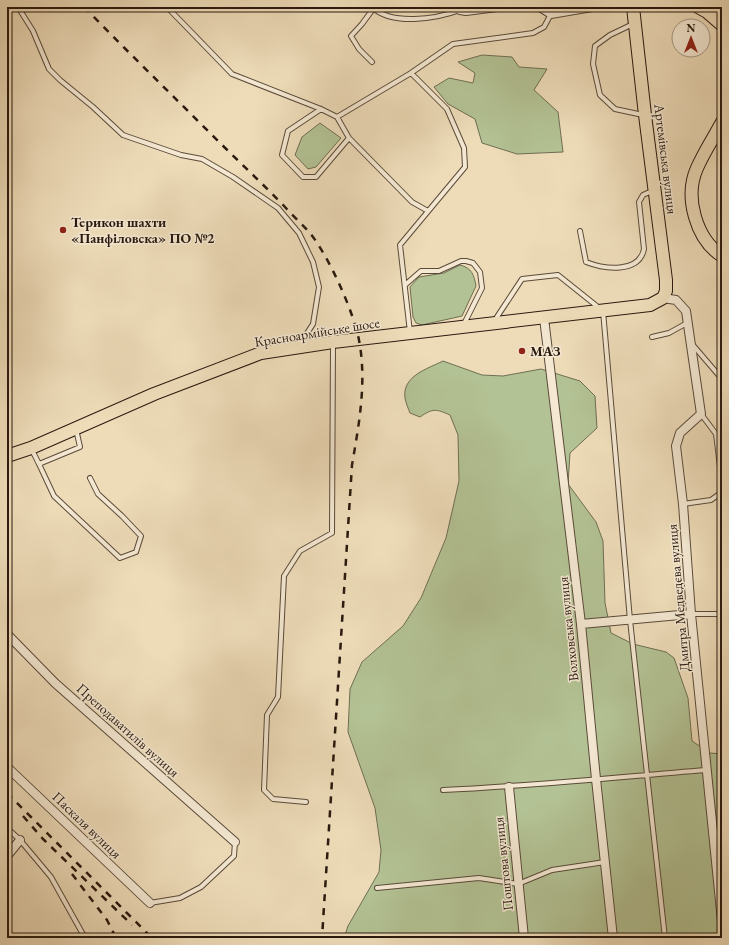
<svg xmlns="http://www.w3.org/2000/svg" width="729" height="945" font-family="'EB Garamond',serif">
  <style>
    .green { fill: #b3c294; stroke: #6e6e52 }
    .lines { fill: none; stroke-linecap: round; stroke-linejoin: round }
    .service-casing { stroke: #5a4a3a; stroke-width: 6 }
    .minor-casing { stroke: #5a4a3a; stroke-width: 10 }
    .primary-casing { stroke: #29190f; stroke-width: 14 }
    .service { stroke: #f4e8d2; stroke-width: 4 }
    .minor { stroke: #f4e8d2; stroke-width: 8 }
    .primary { stroke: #eedcb9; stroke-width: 12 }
    .rail { stroke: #29190f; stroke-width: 2.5; stroke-dasharray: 7 7; stroke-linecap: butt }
    .poi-dot { fill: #8f2418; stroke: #f4e8d2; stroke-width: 1.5 }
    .labels { text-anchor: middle; stroke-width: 3; stroke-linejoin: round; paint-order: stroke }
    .street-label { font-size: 14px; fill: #29190f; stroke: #f4e8d2 }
    .poi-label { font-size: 14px; font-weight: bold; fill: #29190f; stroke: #f4e8d2; text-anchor: start }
  </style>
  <rect width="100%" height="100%" fill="#eedcb9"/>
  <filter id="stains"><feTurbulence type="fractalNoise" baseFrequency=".005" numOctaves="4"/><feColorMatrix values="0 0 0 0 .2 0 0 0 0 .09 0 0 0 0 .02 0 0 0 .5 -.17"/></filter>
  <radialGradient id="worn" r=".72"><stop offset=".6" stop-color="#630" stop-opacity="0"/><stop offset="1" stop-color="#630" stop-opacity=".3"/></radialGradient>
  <!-- green -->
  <path class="green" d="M482 55 512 57 519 67 547 69 534 90 558 112 563 152 517 154 482 143 475 119 448 104 434 87 449 78 473 83 475 73 458 62Z
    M320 123 341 138 316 167 308 169 295 155 302 137Z
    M460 265C472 268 474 275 476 286L462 316 422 325 416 323 413 317 410 287 419 277 444 273Z
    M443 361 482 375 503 376 541 369 580 381 595 396 597 428 570 453 568 484 596 522 603 541 605 603 611 633 633 644 666 652 674 658 688 698 692 741 710 753 722 754V938H344L348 926 379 872 381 850 375 808 348 732 350 689 362 662 403 626 421 598 446 538 459 481 458 435 450 415C436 409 433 408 420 417L410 413C408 408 406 403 405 398 402 376 427 369 443 361Z"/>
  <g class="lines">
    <!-- service casing -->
    <g class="service-casing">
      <path id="service" d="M18 7 33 31 49 69 60 80 93 107 123 135 181 155 202 159 233 177 278 208 299 233 313 262 319 287 313 324 300 344
        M167 7 232 74 321 109 337 117 411 73
        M372 7C392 26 436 19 460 10
        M633 24 610 35 595 46 593 64 600 95 615 109 643 115
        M372 62 359 49 351 36 362 24 373 9
        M321 109 288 131 282 155 303 177H316L349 138
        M337 117 349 138 412 202 428 211
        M580 231 586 262C604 269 639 274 644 249L639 202 643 195 652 191
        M405 285 421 271H439L461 261H466L473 263 480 272 482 288 464 324
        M495 320 522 279 558 275 603 311 630 620 665 938
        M410 332 400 245 465 167 464 148 447 109 411 73 453 44 533 33 544 27 551 14
        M652 337 669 333 687 323
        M692 344 722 379
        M701 414 716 434 722 483
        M32 450 39 464 80 447 76 429
        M39 464 54 496 120 558 136 552 141 536 122 516 98 494 90 478
        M683 504 711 500 722 492
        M691 614H722
        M443 790C531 786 618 777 706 770
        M306 802 273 799 264 790 267 715 278 697 284 576 300 551 332 533 333 344
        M7 828 20 840 51 877 85 938
        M377 888 479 878 518 884 552 870 605 862
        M150 903 180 898 201 887 234 856 235 842"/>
    </g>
    <!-- minor casing -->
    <g class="minor-casing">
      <path id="minor" d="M458 7 460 10 466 11 497 7
        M540 7 551 14 592 7
        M663 298 676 300 686 311 701 414 680 433 676 446 683 504 691 614 722 921
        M544 318 581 624 596 779 613 938
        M581 624 691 614
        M7 634 55 683 235 842
        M7 767 150 903
        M509 787 524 938
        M7 856 20 840"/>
    </g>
    <!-- primary casing -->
    <g class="primary-casing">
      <path id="primary" d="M698 7 707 12 722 25
        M722 122C714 137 704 152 697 168 684 197 696 239 722 256
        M7 456 31 448 154 394 261 353 333 342 650 305 663 298 666 291V280L645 115 633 7"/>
    </g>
    <!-- service -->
    <use href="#service" class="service"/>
    <!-- minor -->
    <use href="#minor" class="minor"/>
    <!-- primary -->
    <use href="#primary" class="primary"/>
    <!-- rail -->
    <path class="rail" d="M84 7C126 50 169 92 212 135 236 159 261 182 285 207 293 216 302 224 310 233 329 257 353 310 359 340 367 382 359 424 352 465L322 938
      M7 793 152 938
      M23 816 43 839 132 925
      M72 874 107 920 116 938"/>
  </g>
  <!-- markers -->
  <g class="poi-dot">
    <circle cx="63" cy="230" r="4"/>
    <circle cx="522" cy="351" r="4"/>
  </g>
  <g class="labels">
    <!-- street labels -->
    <g class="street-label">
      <text transform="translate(666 159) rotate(83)" y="5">Артемівська вулиця</text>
      <text transform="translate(317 332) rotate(-9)" y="5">Красноармійське шосе</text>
      <text transform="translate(678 598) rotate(-95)" y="5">Дмитра Медведєва вулиця</text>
      <text transform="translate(568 629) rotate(-96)" y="5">Волховська вулиця</text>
      <text transform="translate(128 730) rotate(42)" y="5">Преподаватилів вулиця</text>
      <text transform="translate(87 825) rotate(44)" y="5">Паскаля вулиця</text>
      <text transform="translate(503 864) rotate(-96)" y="5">Поштова вулиця</text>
    </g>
    <!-- poi labels -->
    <g class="poi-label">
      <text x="71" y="227">Терикон шахти<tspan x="71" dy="16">«Панфiловска» ПО №2</tspan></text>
      <text x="530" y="356">МАЗ</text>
    </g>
  </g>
  <!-- margin -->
  <rect width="729" height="945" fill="none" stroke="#eedcb9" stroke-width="24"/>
  <rect x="8" y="8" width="713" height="929" fill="none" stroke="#29190f" stroke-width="2"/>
  <rect x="12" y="12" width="705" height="921" fill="none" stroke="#29190f"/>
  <!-- north arrow -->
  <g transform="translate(691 38)"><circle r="19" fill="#f4e8d2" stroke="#a39584"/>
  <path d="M0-3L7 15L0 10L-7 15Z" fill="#8f2418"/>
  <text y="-6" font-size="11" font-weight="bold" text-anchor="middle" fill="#29190f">N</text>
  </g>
  <rect width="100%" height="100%" filter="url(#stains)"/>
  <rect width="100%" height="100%" fill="url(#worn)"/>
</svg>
